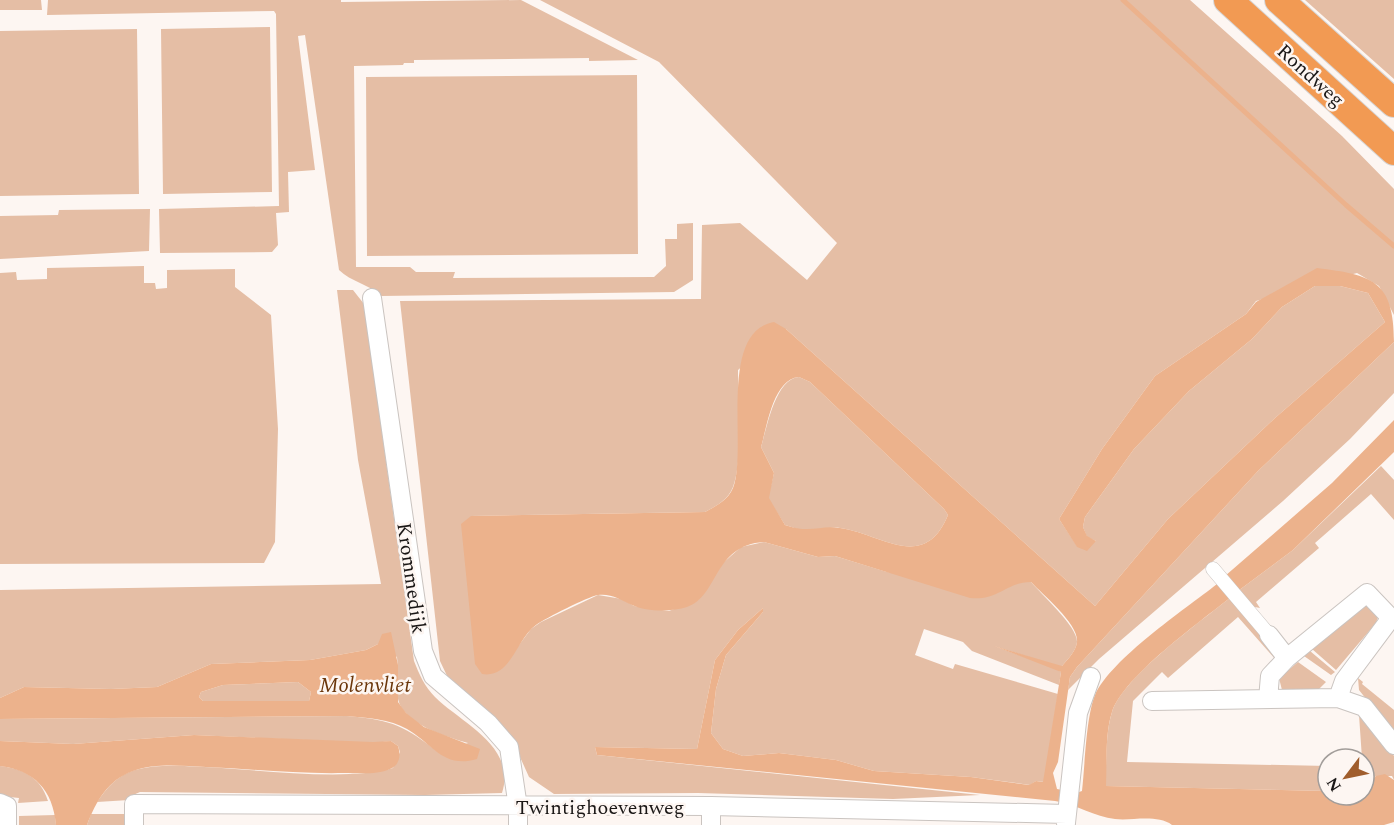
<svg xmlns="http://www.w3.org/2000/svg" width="1394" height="825" font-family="Spectral,serif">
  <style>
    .green { fill: #e5bea5 }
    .water { fill: #ecb28c; fill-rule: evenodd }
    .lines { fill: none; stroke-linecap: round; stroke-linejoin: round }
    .stream { stroke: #ecb28c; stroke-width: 5 }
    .pedestrian-casing { stroke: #cac4c0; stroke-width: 15 }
    .minor-casing { stroke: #cac4c0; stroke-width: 20 }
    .trunk-casing { stroke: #d6d5d5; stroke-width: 30 }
    .pedestrian { stroke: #fff; stroke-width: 14 }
    .minor { stroke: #fff; stroke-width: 18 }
    .trunk { stroke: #f29a53; stroke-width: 28 }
    .labels { text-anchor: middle; stroke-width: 5; stroke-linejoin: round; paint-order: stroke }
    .street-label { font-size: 20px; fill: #1a1716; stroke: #fdf6f2 }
    .water-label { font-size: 21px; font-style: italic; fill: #6b360a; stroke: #fdf6f2 }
  </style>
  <rect width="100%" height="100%" fill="#fdf6f2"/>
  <!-- green -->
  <path class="green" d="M0 0H41L42 10H0Z
    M48 0H341V2L521 0 638 60 589 61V58L414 60V63H404L403 65 354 66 356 267H410L416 272H455L453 278 654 277 666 266 665 239H677V224L693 223V280L674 292 381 296C369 284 351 282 339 270L305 35 298 36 315 170 288 172 289 212 276 213 278 245 272 252 160 253 159 209 279 206 276 14 274 11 47 15Z
    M540 0H1190L1342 136 1394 189V315L1379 286 1357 273 1256 301 1246 314 1155 376 1102 449 1059 519 1077 546 1096 541 1087 537 1083 527 1085 517 1134 449 1189 391 1252 339 1282 307 1315 286H1340L1368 293 1385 322 1275 418 1168 519 1095 606 786 329 738 370C738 401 743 460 733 487 728 500 716 506 705 512L471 516 519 645 531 629 541 622 598 595 622 599 634 606 669 611 699 599 723 563 741 547 764 542 818 557 835 556 887 572 1031 582C1041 594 1078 627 1077 642 1076 651 1068 659 1062 666H1058L994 646 1055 668 1061 672 1059 685 972 651 963 642 924 629 915 655 953 669 955 664 1058 694 1044 782 1036 781 1030 785 971 777 874 771 836 760 779 753 743 756 723 749 711 733 716 689 726 655 763 612V608L738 630 715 660 697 749 595 747 597 755 980 795 893 799 698 793 554 794 529 777 511 737 449 680 440 661 400 301 701 299 702 225 740 223 807 280 837 243 659 62Z
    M1305 0H1394V79Z
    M270 27 272 192 163 194 161 29Z
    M137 29 139 194 0 196V31Z
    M637 75 638 254 367 256 366 77Z
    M150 209 149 251 0 259V216L58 215 59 210Z
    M144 266V283H155L156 289 167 288V270L235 269V287L271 315 278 429 275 542 264 563 0 564V273L16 272 17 280 47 279V268Z
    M337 290H353L364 304 414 661C419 674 425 687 435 697 461 723 517 746 502 793L425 795 140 792 133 795 129 800 97 802C107 788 117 775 135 770 157 764 182 766 204 767 255 769 346 782 393 768L400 752 398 746 391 741 374 743 194 735 73 744 0 741V719L347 716C394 720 404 726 441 754L468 743C447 737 403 724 398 699 396 685 399 671 397 657L378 644 366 650 310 660 211 664 157 687 111 689 24 687 0 698V590L381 584 358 460Z
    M1394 342V393L1350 439 1283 501 1099 659 1068 690 1070 677 1077 667 1258 471Z
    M799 377 810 382 944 509 948 515C924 573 882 534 840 528 830 526 819 532 808 531 801 531 792 527 785 525L768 498 774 473 761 447C767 428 775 379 799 377Z
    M1381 466 1394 480V520L1371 494 1315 543 1319 548 1256 602 1260 608 1250 606 1238 591 1293 550Z
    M1231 597 1276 650V660L1238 617 1168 678 1162 672 1133 701 1127 762 1328 766V791L1105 786C1107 763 1105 734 1112 712 1123 677 1200 622 1231 597Z
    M1369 605 1378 617 1376 623 1336 670 1312 649 1363 606Z
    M1310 651 1335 672 1331 675 1304 656Z
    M1298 662 1326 682 1318 690H1282L1279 678Z
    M1358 678 1363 682 1362 684 1394 710V734L1359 690Z
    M298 682 311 692 309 701H203L199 697 201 692 223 685Z
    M1359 715 1376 730 1394 756V780L1392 776H1376L1364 787Z
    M0 766C24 769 40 777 48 801L18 803 19 798 0 796Z
    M91 814H129V825H87Z
    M55 815 56 825H19V816Z"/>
  <!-- water -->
  <path class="water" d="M1317 268C1372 275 1394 280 1394 342L1258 471 1077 667 1070 677 1058 762 1053 773 1057 789 1076 793 1082 791C1085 765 1086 717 1095 695 1111 659 1184 610 1217 584L1231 597C1200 622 1124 676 1112 712 1105 733 1107 763 1106 786L1328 791V795H1364V787L1376 776 1385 774 1394 780V822L1384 825H1172C1157 814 1132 821 1115 819 1095 817 1076 804 1055 801L597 755 595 747 697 749 715 660 738 630 763 608V612L726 655 716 689 711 733 723 749 743 756 779 753 836 760 874 771 971 777 1029 785 1036 781 1043 782 1061 672 994 646 1062 666C1068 659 1076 651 1077 642 1079 624 1043 595 1031 582 1006 582 998 601 970 598L835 556 818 557 764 542C713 545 719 596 687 607 672 612 647 612 632 605 622 600 610 593 598 595 587 597 546 618 536 625 516 639 511 679 482 674L475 664 461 524 471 516 705 512C716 506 728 500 733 488 748 449 717 332 774 322L786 329 1095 606 1168 519 1275 418 1385 322 1368 293 1340 286H1315L1282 307 1252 339 1189 391 1134 449 1085 517 1083 527 1087 536 1096 541 1087 551 1077 547 1059 519 1102 449 1155 376 1246 314 1256 302ZM799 377 810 382 944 509 948 515C924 573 882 534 840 528 819 525 811 534 785 525L769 498 774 473 761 447C767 427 773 379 799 377Z
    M1394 420V452L1293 550 1238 591 1225 576 1332 483Z
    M391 632 398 665V702L406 713 424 727 480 749 477 759C443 769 433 744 407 729 390 719 367 718 347 716L0 719V698L24 687 111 689 157 687 211 664 310 660 366 650 378 644 382 634ZM298 682 311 692 309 701H203L199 697 201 692 223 685Z
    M194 735 373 742 391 741 398 746C401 755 400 765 390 769 377 775 358 773 344 773 298 774 252 769 206 767 183 766 155 763 133 771 108 780 96 801 87 825H56C53 790 34 770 0 766V741L73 744Z"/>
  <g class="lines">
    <!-- stream -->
    <path class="stream" d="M1123 0 1346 205 1394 246"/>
    <!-- pedestrian casing -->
    <g class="pedestrian-casing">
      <path id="pedestrian" d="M1213 569 1269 635"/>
    </g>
    <!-- minor casing -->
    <g class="minor-casing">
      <path id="minor" d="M372 298 423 651 433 676 488 723 509 747 518 807V825
        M1269 635 1287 658
        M1268 699 1270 676 1287 658 1367 593 1391 618 1344 681 1338 698
        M1152 701 1338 698 1364 707 1394 745
        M0 803 7 806V825
        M1066 823 1078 713 1091 677
        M134 825V804L711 806 1067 814
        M711 825V806"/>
    </g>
    <!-- trunk casing -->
    <g class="trunk-casing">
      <path id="trunk" d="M1228 0 1394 151
        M1279 0 1394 103"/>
    </g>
    <!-- pedestrian -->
    <use href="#pedestrian" class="pedestrian"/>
    <!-- minor -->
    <use href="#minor" class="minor"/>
    <!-- trunk -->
    <use href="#trunk" class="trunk"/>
  </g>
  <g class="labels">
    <!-- street labels -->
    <g class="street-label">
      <text transform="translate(1311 75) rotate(42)" y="7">Rondweg</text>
      <text transform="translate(412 578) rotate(82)" y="7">Krommedijk</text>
      <text x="600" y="814">Twintighoevenweg</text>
    </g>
    <!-- water labels -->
    <g class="water-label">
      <text x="365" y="692">Molenvliet</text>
    </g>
  </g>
  <!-- north arrow -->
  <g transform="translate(1346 777) rotate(238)"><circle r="28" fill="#fdf6f2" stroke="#a29d9a" stroke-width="1.5"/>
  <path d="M0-4.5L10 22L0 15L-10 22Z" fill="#a05d2c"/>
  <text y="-9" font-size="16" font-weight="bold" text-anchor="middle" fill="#1a1716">N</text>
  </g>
</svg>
